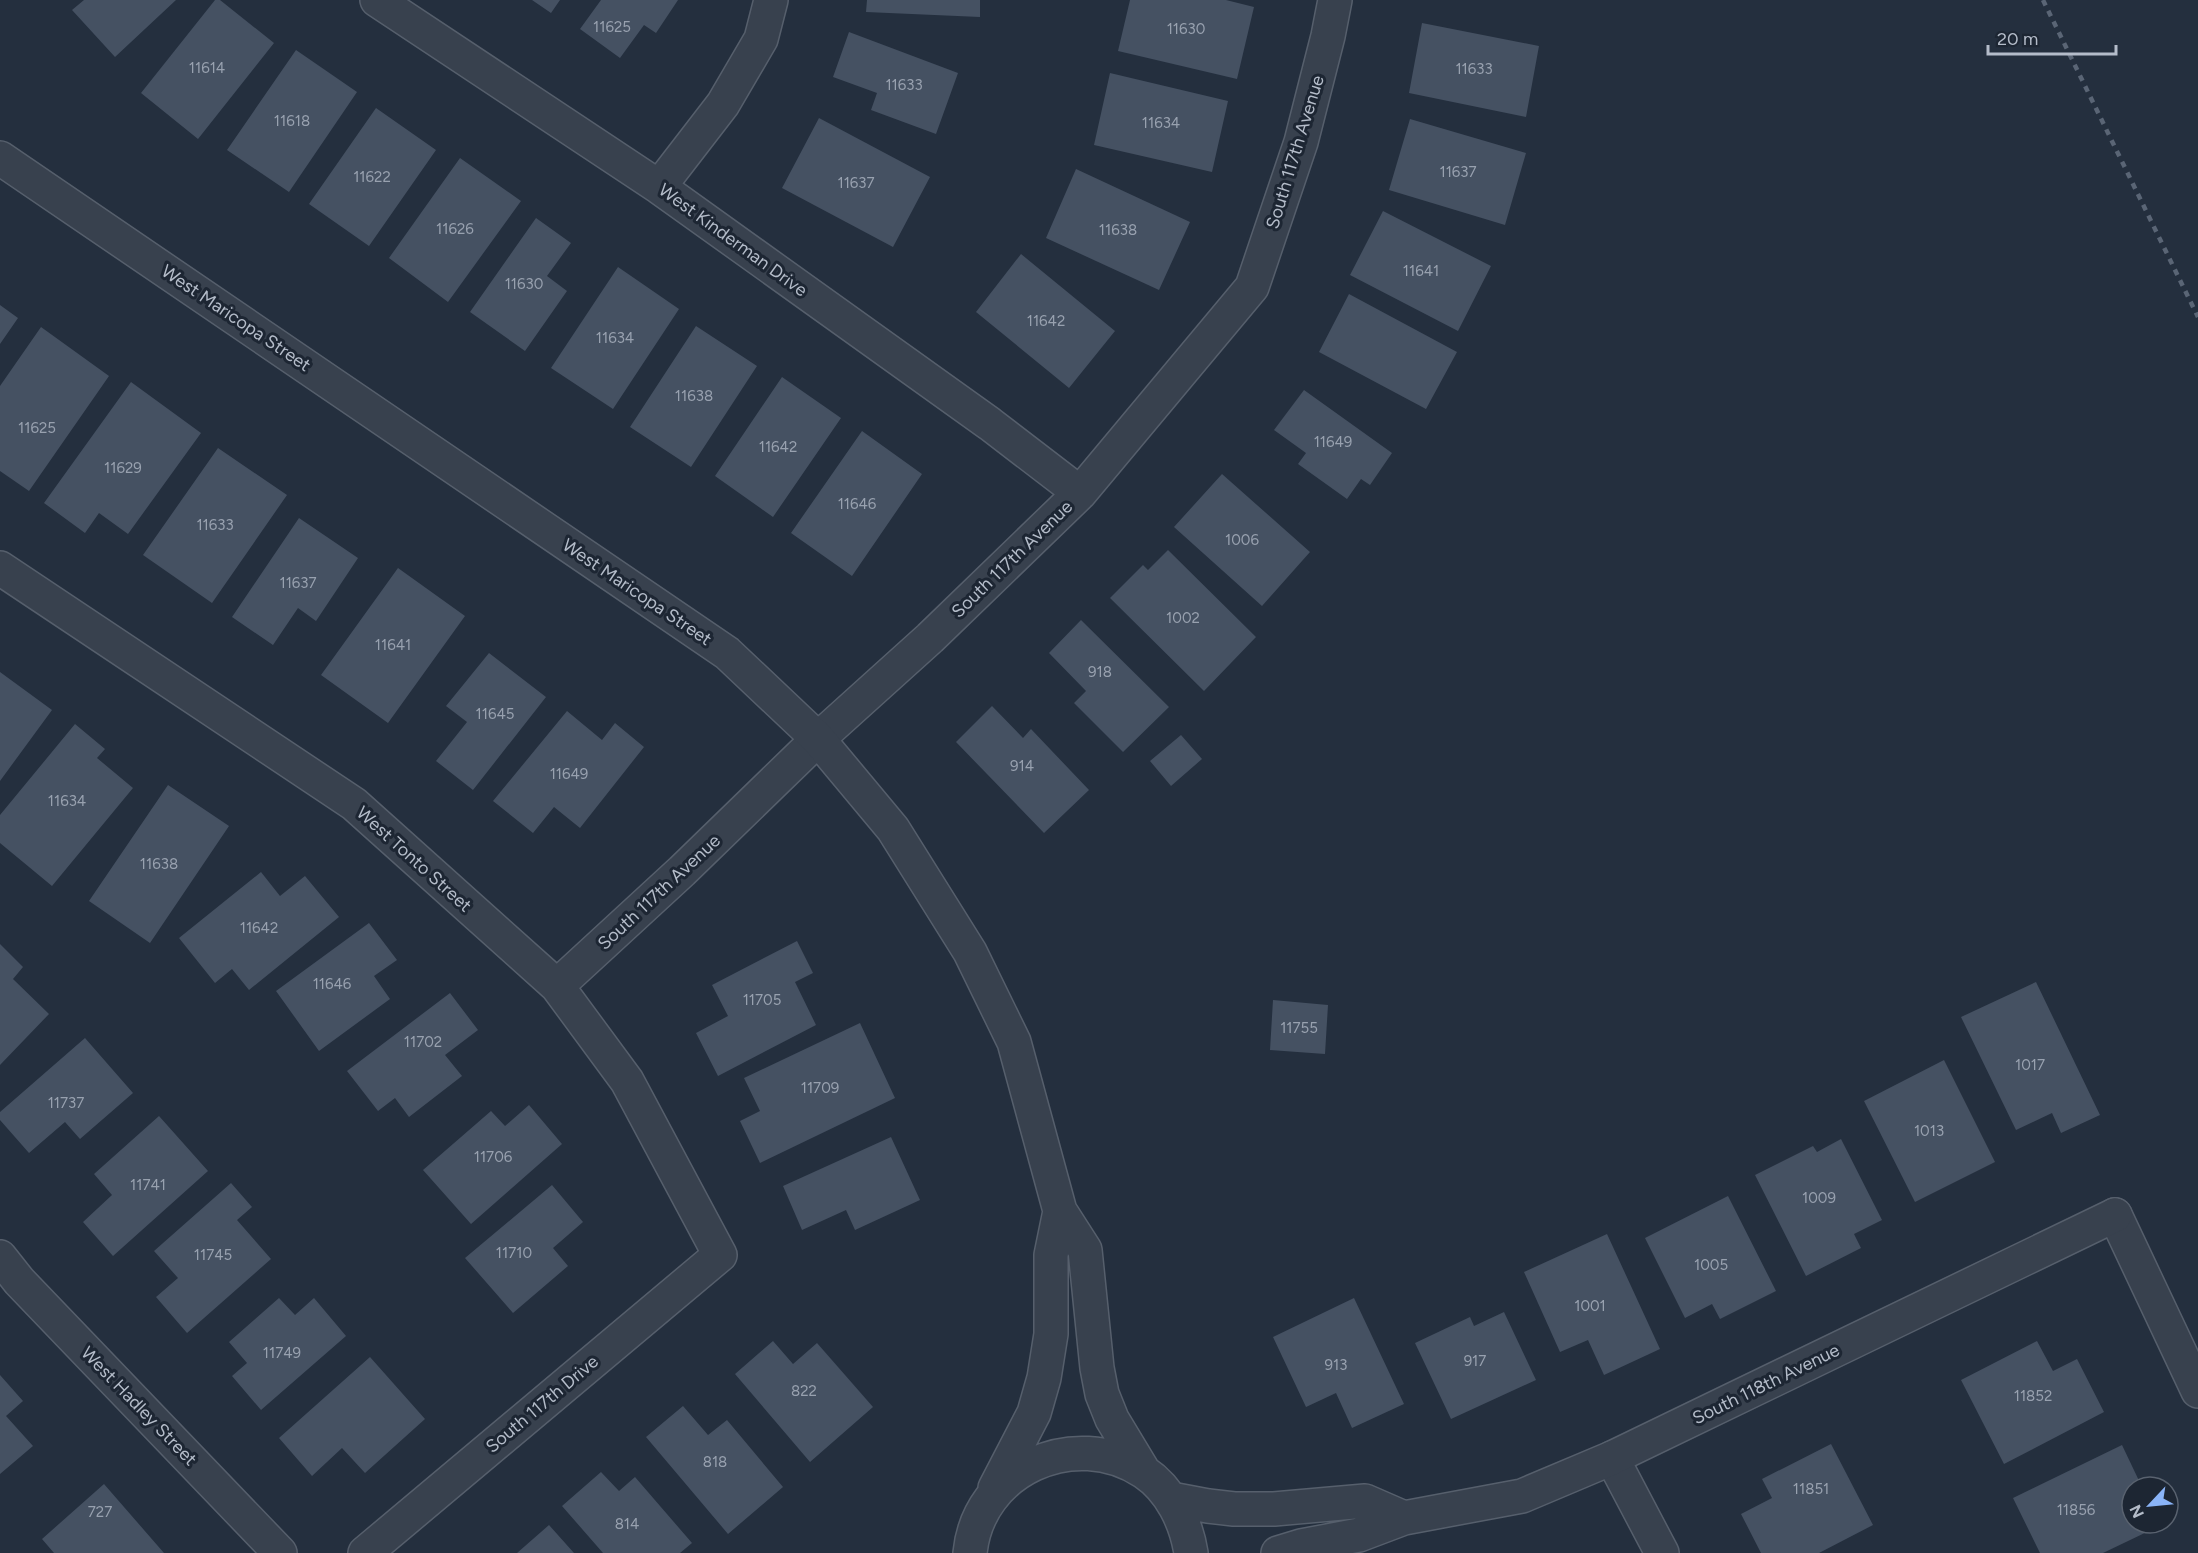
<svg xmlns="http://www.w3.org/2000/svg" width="2198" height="1553" font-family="Figtree,sans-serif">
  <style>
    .building { fill: #455162 }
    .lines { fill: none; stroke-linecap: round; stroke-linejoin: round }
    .minor-casing { stroke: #565f6c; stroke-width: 36 }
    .tertiary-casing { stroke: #565f6c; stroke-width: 36 }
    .minor { stroke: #38414e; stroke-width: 33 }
    .tertiary { stroke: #38414e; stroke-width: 33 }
    .rail { stroke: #5a6575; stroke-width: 4.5; stroke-dasharray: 6 6; stroke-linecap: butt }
    .labels { text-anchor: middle; stroke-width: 6; stroke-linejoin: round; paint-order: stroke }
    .number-label { font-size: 15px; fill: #98a1af }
    .street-label { font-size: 18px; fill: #b4bcc9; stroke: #1d2633 }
  </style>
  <rect width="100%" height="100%" fill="#242f3e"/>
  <!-- building -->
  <path class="building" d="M84 0H176L115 57 72 10Z
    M215 0H220L274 43 198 139 141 93Z
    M532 0H560L551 13Z
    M601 0H678L656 33 644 25 620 58 580 29Z
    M867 0H980V17L866 12Z
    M1130 0H1226L1254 7 1237 79 1118 51Z
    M1422 23 1539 46 1526 117 1409 93Z
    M849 32 958 73 936 134 871 110 877 93 833 77Z
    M296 50 357 92 289 192 227 150Z
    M1110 73 1228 101 1212 172 1094 145Z
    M376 108 436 150 369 246 309 204Z
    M819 118 930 177 893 247 782 188Z
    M1410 119 1526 153 1505 225 1389 190Z
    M460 158 521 201 448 302 389 258Z
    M1076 169 1190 222 1159 290 1046 238Z
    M1383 211 1491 266 1458 331 1350 275Z
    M536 218 571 243 547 276 567 291 525 351 470 312Z
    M1021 254 1115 331 1069 388 976 312Z
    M618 267 679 309 613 409 551 368Z
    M1349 294 1457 352 1426 409 1319 352Z
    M0 305 18 318 0 344Z
    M696 326 757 366 691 467 630 427Z
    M41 327 109 376 29 491 0 471V386Z
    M782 377 841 418 773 517 715 476Z
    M131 382 201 433 128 534 99 513 85 533 44 503Z
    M1304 390 1392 453 1370 485 1361 479 1347 499 1298 464 1306 453 1274 430Z
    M862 431 922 474 852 576 791 533Z
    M218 448 287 495 212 603 143 555Z
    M1222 474 1310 552 1262 606 1174 527Z
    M299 518 358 558 316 621 298 608 273 645 232 617Z
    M1168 550 1256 637 1204 691 1110 598 1143 565 1148 570Z
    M398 568 465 616 388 723 321 675Z
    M1081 620 1169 707 1123 752 1074 703 1086 691 1049 653Z
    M489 653 546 697 473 790 436 761 467 722 446 706Z
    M0 672 52 710 0 781Z
    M992 706 1023 738 1031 729 1089 790 1044 833 956 742Z
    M567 711 602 740 615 723 644 747 580 828 554 807 533 833 493 801Z
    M75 724 105 749 97 758 133 788 52 886 0 843V815Z
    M1181 735 1202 759 1171 786 1150 761Z
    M168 785 229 826 150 943 89 901Z
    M261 872 280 896 305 876 339 917 249 990 232 969 215 983 179 938Z
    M369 923 397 960 374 976 390 999 319 1051 276 991Z
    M797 941 813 973 795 982 816 1025 718 1076 696 1033 728 1016 712 985Z
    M0 944 23 967 13 979 49 1014 0 1065Z
    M2036 982 2100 1115 2061 1133 2052 1113 2016 1130 1961 1017Z
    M450 993 478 1030 445 1055 462 1076 409 1117 395 1098 378 1111 347 1071Z
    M1273 1000 1328 1005 1325 1054 1270 1050Z
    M860 1023 895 1098 760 1163 740 1121 760 1111 744 1078Z
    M85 1038 133 1093 80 1139 65 1122 29 1153 0 1120V1112Z
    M1944 1060 1995 1162 1915 1202 1864 1101Z
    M529 1105 562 1144 471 1224 423 1170 491 1111 505 1126Z
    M159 1116 208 1171 113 1256 83 1222 112 1195 94 1174Z
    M891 1137 920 1200 855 1230 846 1210 802 1230 783 1186Z
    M1841 1139 1882 1220 1854 1234 1861 1248 1806 1276 1755 1175 1813 1146 1817 1152Z
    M231 1183 252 1207 237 1220 271 1259 187 1333 156 1297 178 1278 154 1251Z
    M552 1185 583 1222 553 1248 568 1266 513 1313 465 1258Z
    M1728 1196 1776 1291 1720 1319 1712 1304 1685 1318 1645 1238Z
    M1607 1234 1660 1349 1604 1375 1588 1340 1560 1352 1524 1272Z
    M279 1298 295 1315 314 1298 346 1336 261 1410 232 1376 247 1363 229 1342Z
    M1354 1298 1404 1404 1352 1428 1336 1393 1306 1407 1273 1337Z
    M1504 1312 1536 1380 1451 1419 1415 1343 1470 1317 1474 1326Z
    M773 1341 793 1364 817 1343 873 1407 810 1462 735 1374Z
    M2037 1341 2053 1371 2077 1359 2104 1412 2004 1464 1961 1380Z
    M370 1357 425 1419 365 1473 342 1448 312 1476 279 1438Z
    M0 1375 23 1401 6 1416 33 1446 0 1474Z
    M683 1406 708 1435 727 1420 783 1487 728 1534 646 1437Z
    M1831 1444 1873 1525 1819 1553H1761L1741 1514 1772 1498 1762 1479Z
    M2122 1445 2142 1487H2132V1523H2148L2151 1530 2103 1553H2040L2013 1498Z
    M601 1472 619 1491 635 1477 692 1543 680 1553H603L562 1506Z
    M104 1484 164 1553H54L42 1539Z
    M549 1525 574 1553H517Z"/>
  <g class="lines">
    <!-- minor casing -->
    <g class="minor-casing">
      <path id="minor" d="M377 0 659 187 990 424 1080 493
        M659 187 723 104 761 39 771 0
        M0 568 354 804 557 986 627 1081 720 1255 365 1553
        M557 986 682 871 818 739 930 638 1080 493 1252 287 1301 142 1328 36 1335 0
        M2115 1215 2198 1391
        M0 1257 19 1281 280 1553
        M1612 1458 1662 1553"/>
    </g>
    <!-- tertiary casing -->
    <g class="tertiary-casing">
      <path id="tertiary" d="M0 158 727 653 818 739 893 829 970 952 1014 1042 1060 1211 1085 1250 1097 1368 1102 1394 1112 1419 1144 1472
        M995 1488 1034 1413 1044 1378 1051 1334V1255L1060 1211
        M1171 1499 1208 1506 1234 1509H1274L1365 1501 1404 1518
        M970 1553C978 1470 1074 1426 1144 1472 1171 1490 1186 1522 1191 1553
        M1278 1553 1301 1546 1359 1535 1404 1518 1522 1496 1612 1458 2115 1215"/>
    </g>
    <!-- minor -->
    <use href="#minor" class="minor"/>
    <!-- tertiary -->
    <use href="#tertiary" class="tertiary"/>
    <!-- rail -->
    <path class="rail" d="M2043 0 2198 317"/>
  </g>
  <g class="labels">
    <!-- number labels -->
    <g class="number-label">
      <text x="612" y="32">11625</text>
      <text x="1186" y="34">11630</text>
      <text x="207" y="73">11614</text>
      <text x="1474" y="74">11633</text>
      <text x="904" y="90">11633</text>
      <text x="292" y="126">11618</text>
      <text x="1161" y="128">11634</text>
      <text x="1458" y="177">11637</text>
      <text x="372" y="182">11622</text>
      <text x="856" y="188">11637</text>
      <text x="455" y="234">11626</text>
      <text x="1118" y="235">11638</text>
      <text x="1421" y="276">11641</text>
      <text x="524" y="289">11630</text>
      <text x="1046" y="326">11642</text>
      <text x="615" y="343">11634</text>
      <text x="694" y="401">11638</text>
      <text x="37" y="433">11625</text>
      <text x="1333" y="447">11649</text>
      <text x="778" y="452">11642</text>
      <text x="123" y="473">11629</text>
      <text x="857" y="509">11646</text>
      <text x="215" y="530">11633</text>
      <text x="1242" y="545">1006</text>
      <text x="298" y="588">11637</text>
      <text x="1183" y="623">1002</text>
      <text x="393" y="650">11641</text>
      <text x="1100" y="677">918</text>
      <text x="495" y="719">11645</text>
      <text x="1022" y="771">914</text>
      <text x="569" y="779">11649</text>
      <text x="67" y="806">11634</text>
      <text x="159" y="869">11638</text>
      <text x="259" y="933">11642</text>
      <text x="332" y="989">11646</text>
      <text x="762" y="1005">11705</text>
      <text x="1299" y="1033">11755</text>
      <text x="423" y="1047">11702</text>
      <text x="2030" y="1070">1017</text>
      <text x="820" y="1093">11709</text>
      <text x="66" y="1108">11737</text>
      <text x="1929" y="1136">1013</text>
      <text x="493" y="1162">11706</text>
      <text x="148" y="1190">11741</text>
      <text x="1819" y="1203">1009</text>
      <text x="514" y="1258">11710</text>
      <text x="213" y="1260">11745</text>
      <text x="1711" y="1270">1005</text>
      <text x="1590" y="1311">1001</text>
      <text x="282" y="1358">11749</text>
      <text x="1475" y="1366">917</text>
      <text x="1336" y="1370">913</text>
      <text x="804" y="1396">822</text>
      <text x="2033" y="1401">11852</text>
      <text x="715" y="1467">818</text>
      <text x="1811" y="1494">11851</text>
      <text x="2076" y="1515">11856</text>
      <text x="100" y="1517">727</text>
      <text x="627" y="1529">814</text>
    </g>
    <!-- street labels -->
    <g class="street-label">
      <text transform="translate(1295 152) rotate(-73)" y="6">South 117th Avenue</text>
      <text transform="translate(733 240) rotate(36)" y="6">West Kinderman Drive</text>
      <text transform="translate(236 318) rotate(34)" y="6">West Maricopa Street</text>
      <text transform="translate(1012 559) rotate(-44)" y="6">South 117th Avenue</text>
      <text transform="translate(637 592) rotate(34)" y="6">West Maricopa Street</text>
      <text transform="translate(414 859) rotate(42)" y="6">West Tonto Street</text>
      <text transform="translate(659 892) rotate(-43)" y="6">South 117th Avenue</text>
      <text transform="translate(1766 1384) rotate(-26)" y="6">South 118th Avenue</text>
      <text transform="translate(542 1404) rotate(-40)" y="6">South 117th Drive</text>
      <text transform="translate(139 1406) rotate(46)" y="6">West Hadley Street</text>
    </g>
  </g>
  <!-- north arrow -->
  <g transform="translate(2150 1505) rotate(244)"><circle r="28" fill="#1d2633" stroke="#59626f" stroke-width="1.5"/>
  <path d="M0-4.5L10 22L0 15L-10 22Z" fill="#8ab4f8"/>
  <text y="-9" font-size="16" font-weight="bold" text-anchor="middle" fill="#b4bcc9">N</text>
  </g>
  <!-- scale -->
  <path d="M1988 45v9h128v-9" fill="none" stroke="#b4bcc9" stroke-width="3"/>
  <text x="1997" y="45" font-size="18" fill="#b4bcc9" stroke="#1d2633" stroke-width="4.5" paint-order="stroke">20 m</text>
</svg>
